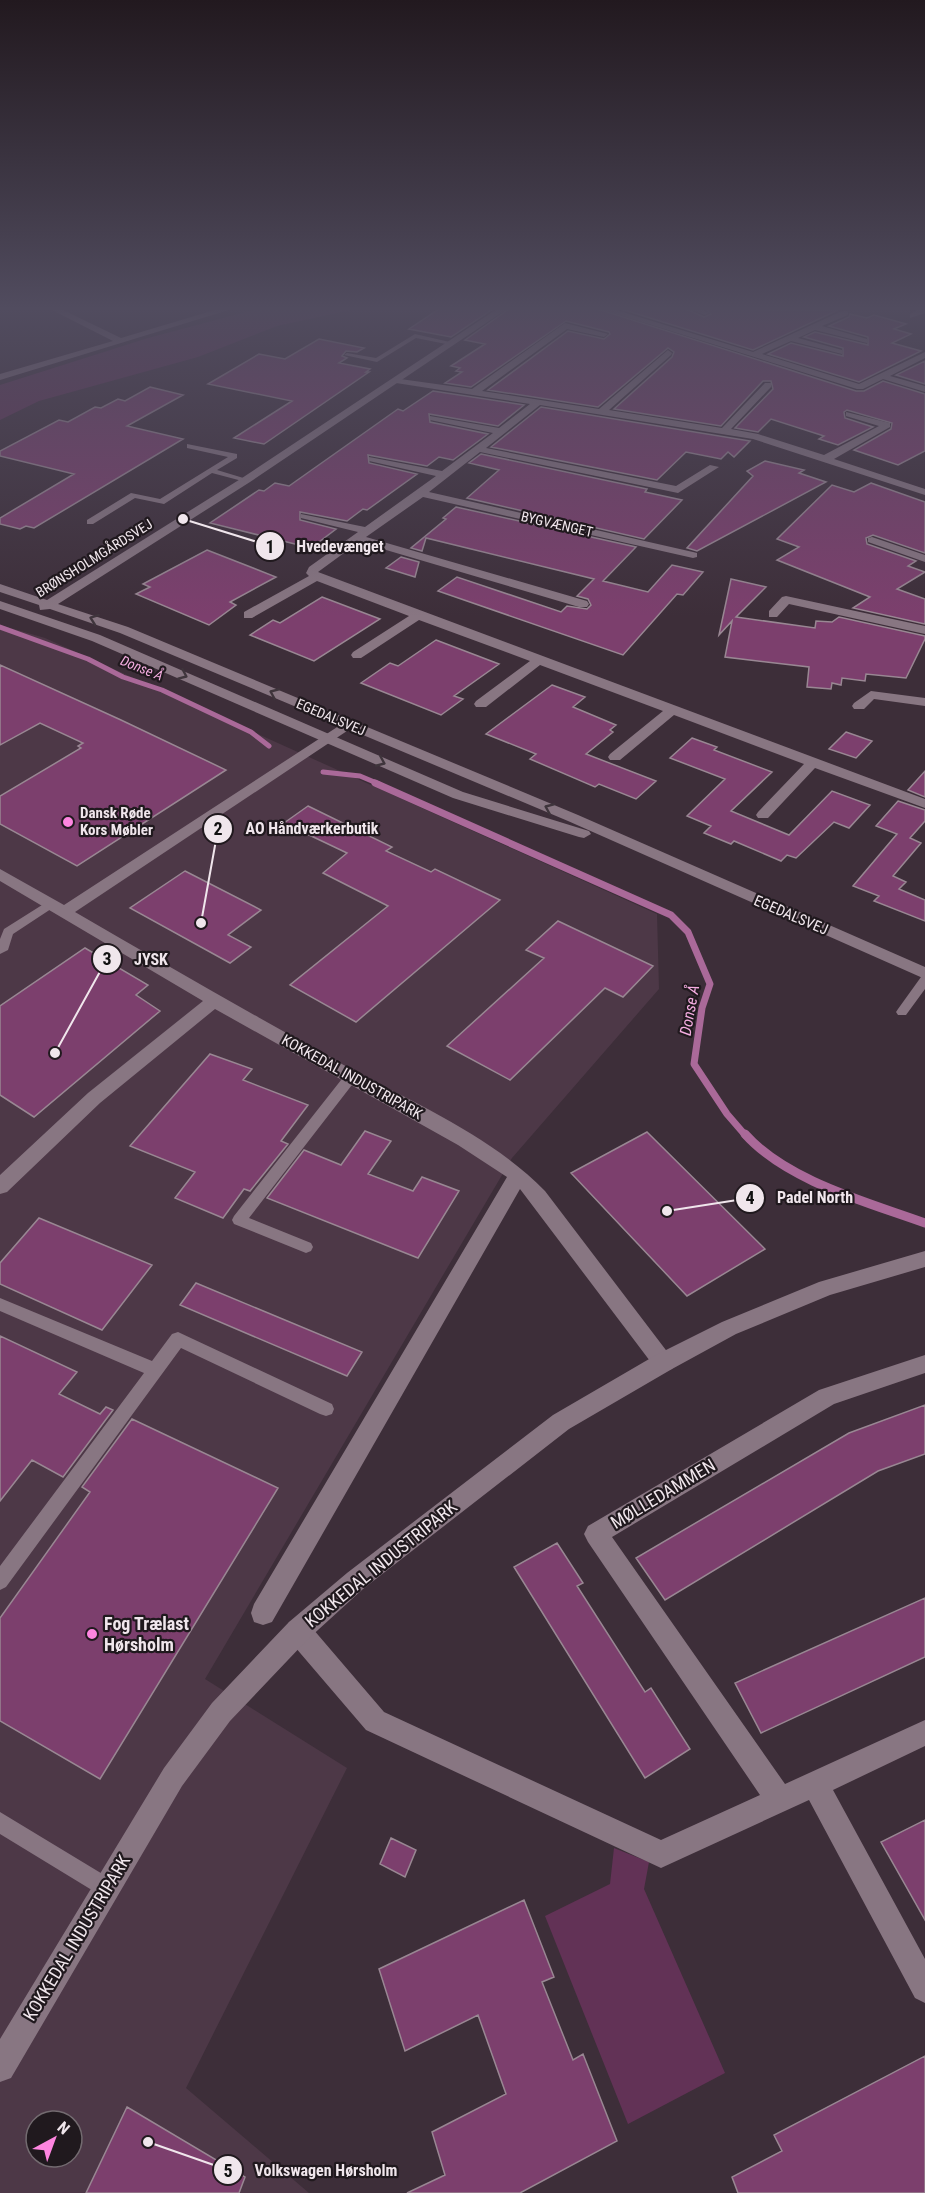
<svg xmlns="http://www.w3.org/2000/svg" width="925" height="2193" font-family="'Roboto Condensed',sans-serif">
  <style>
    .built { fill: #4d3847; fill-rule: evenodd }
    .green { fill: #623256 }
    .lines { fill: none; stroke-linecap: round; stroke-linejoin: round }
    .stream-far2 { stroke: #aa6999; stroke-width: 5 }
    .stream-far1 { stroke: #aa6999; stroke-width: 7 }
    .stream { stroke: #aa6999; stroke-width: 9 }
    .building { fill: #7c3f6d; stroke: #998793; stroke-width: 1.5 }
    .lane { fill: #887682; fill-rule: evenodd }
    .street { fill: #887682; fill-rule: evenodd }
    .secondary { fill: #887682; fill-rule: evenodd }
    .oneway { stroke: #3f353c }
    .poi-dot { fill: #fe85e0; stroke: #20191e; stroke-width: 2 }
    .labels { text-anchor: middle; stroke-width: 4.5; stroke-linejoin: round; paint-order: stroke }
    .far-street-label { font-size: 14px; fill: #f0e6ec; stroke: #20191e }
    .far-water-label { font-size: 14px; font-style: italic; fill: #f5ade1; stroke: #20191e }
    .poi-label { font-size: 15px; font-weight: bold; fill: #f0e6ec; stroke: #20191e; text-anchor: start }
    .street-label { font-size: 15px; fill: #f0e6ec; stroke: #20191e }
    .water-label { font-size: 16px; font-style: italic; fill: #f5ade1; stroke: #20191e }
    .near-street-label { font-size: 18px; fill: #f0e6ec; stroke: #20191e }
    .near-poi-label { font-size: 18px; font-weight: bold; fill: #f0e6ec; stroke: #20191e; text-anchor: start }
    .leader { fill: none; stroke: #f0e6ec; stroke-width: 2 }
    .callout-dot { fill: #f0e6ec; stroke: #20191e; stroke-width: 2 }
    .mark-label { font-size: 18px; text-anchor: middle; font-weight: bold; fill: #111 }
    .callout-label { font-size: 16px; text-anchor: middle; font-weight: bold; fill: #f0e6ec; stroke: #20191e; stroke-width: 4.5; stroke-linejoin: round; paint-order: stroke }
  </style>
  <rect width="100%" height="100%" fill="#3d2e39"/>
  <!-- built -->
  <path class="built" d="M0 625 45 638 657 914 659 989 512 1158 205 1679 347 1768 186 2088 309 2193H0ZM36 2121H72V2157H36Z"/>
  <!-- green -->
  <path class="green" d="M257 309H356L277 326 198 357 39 401 0 420V385L148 338Z
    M614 1848 649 1862 644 1889 725 2073 628 2124 545 1916 610 1884Z"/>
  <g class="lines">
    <!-- stream-far2 -->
    <path class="stream-far2" d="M0 627 88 659 123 677 162 690 251 732 269 746
      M323 772 360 776 379 784"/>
    <!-- stream-far1 -->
    <path class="stream-far1" d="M375 783 671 915 688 932 710 984 702 1008 694 1064 727 1114 746 1136"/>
    <!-- stream -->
    <path class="stream" d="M745 1134C787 1181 867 1202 925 1223"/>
  </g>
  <!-- building -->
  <path class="building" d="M439 309H493L451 337 409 329Z
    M509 309H598L856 391H864L883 381 925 394V451L898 465 854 450 891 429 892 423 847 410 844 412 845 418 873 427 838 445 819 439 824 436 771 419 758 432 735 428 773 389 771 381H763L721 426 614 409 672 357 674 352 668 348 598 407 488 390 568 331 604 339 610 334 609 332 566 321 471 387 445 383 462 372 456 371 460 368 451 366 485 344 465 340Z
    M621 309H686L704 317 711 314 706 309 838 310 753 350Z
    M850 314 867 318 874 315 906 324 894 329 911 334 892 343 921 351 859 382 768 354 791 343 843 356V348L804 337 815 332 868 345V337L829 326 849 317Z
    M319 339 364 348 357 352 346 351 342 356 347 358 339 363 370 369 366 372H369L264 444 234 438 292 401 208 384 259 354 285 359Z
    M925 361V384L896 375Z
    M150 387 183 395 127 426 183 439 34 528 26 526 20 529 0 524V518L74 474 0 456V451L59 420 68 422 95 407 101 408 118 399 125 401Z
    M433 391 524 405 498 426 429 414 430 422 488 434 453 460 439 457 427 466 368 455 369 463 417 474 367 510 363 509 347 521 300 512V520L336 529 311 548 210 523 259 490 264 491 275 483 289 486 398 409 403 411Z
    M541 407 750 441 734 457 728 452 721 459 686 452 657 480 491 447Z
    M481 454 647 489 645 492 682 500 644 539 467 498 499 470 469 463Z
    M765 461 804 470 799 473 826 482 697 551 687 548 753 476 747 471Z
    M871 483 925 502V553L873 535 866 538 867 544 916 561 908 566 925 572 897 589 925 599V624L853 608 870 597 777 560 799 547 777 539 832 485 854 492Z
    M456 507 636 547 603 581 648 592 672 565 703 572 683 595 677 594 623 655 438 591 457 577 561 612 567 606 587 609 591 605 588 599 577 596 594 579 426 538 422 551 411 548 446 519 443 518Z
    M207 550 276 577 230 602 236 605 209 625 136 594 150 587 143 584Z
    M401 557 419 562 415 577 386 568Z
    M731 579 766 587 736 617 815 628 816 621 832 622 839 617 925 636V639L906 678 866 674 865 681 842 678 841 685 832 683 831 689 807 687 809 667 725 657 732 621 719 635Z
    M322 597 380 619 314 661 250 635 273 620 280 623Z
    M436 640 499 664 454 696 463 699 441 715 361 683 390 663 398 666Z
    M0 665 121 720 226 770 77 866 0 824V796L81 748 78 746 83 743 40 723 0 745Z
    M552 685 585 697 573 707 616 725 610 730 613 732 586 754 656 781 636 799 599 784 595 787 530 759 536 754 486 734Z
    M846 732 872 741 856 758 829 749Z
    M692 738 717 747 714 750 772 772 731 811 789 835 832 791 870 805 849 828 834 822 796 858 787 855 781 861 734 841 731 844 704 833 711 826 687 816 725 779 670 758Z
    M925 771V797L908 790Z
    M898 801 925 810V821L910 838 921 843 893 876 906 882 899 889 925 900V921L874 901 879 896 853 886 897 834 876 826Z
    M308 806 392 847 386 851 431 872 435 869 500 900 356 1022 290 985 388 906 323 873 347 853 284 823Z
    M185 871 261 910 228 935 251 947 230 963 130 908Z
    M558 921 653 966 623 997 605 988 510 1080 447 1046 544 958 526 950Z
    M85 948 148 985 136 995 160 1011 34 1117 0 1095V1006Z
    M210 1054 252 1069 243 1080 308 1105 281 1141 288 1144 250 1191 244 1189 223 1218 175 1198 195 1172 130 1146Z
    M365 1131 391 1141 368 1174 413 1191 422 1177 459 1191 418 1258 267 1198 304 1150 341 1165Z
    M647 1132 765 1249 687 1296 571 1173Z
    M39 1218 152 1265 102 1330 0 1284V1263Z
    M196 1283 362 1352 347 1376 180 1305Z
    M0 1336 77 1372 59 1394 100 1414 106 1407 113 1410 63 1477 32 1460 0 1501Z
    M925 1405V1454L878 1471 665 1600 636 1558 849 1433Z
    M132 1419 278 1488 100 1779 0 1721V1618L90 1492 82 1487Z
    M557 1543 583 1583 577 1586 645 1692 651 1688 690 1749 645 1778 514 1567Z
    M925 1598V1657L761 1733 735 1683Z
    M925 1820V1920L881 1842Z
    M391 1838 416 1850 405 1877 380 1864Z
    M524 1900 554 1977 542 1982 573 2060 583 2054 617 2141 520 2193H407L445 2175 432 2132 506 2094 478 2015 405 2051 379 1969Z
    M925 2056V2193H738L732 2177 782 2151 774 2135Z
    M127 2107 245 2177 239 2193H86Z"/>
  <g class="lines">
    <!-- lane -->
    <path class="lane" d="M415 334 454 343 451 345 416 338 377 362 344 355 347 353 376 358Z
      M187 444 237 454V458L217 470 250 480 246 482 212 473 164 504 135 498 93 524H87V520L131 493 160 499 228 457 187 448Z
      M50 900 56 904 54 907 13 934 8 950 0 954V939L4 929Z
      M925 976V989L906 1015H898L896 1012 898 1009 921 977Z
      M350 1073 357 1078 355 1081 249 1218 311 1243 313 1247 311 1251 306 1253 301 1251 234 1224 232 1220 234 1216 345 1075Z
      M0 1298 152 1361 172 1334 178 1332 332 1404 334 1409 332 1414 326 1416 320 1414 181 1348 6 1587 0 1590V1566L144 1373 0 1311Z
      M0 1812 114 1881 117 1888 114 1895 107 1898 100 1895 0 1834Z"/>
    <!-- street -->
    <path class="street" d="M600 309H613L753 352 842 311H848V315L822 326 867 339V343L815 330 798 338 842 350V354L791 341 762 354 859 384 925 352V358L890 376 925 386V392L883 379 863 389H857Z
      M688 309H701L709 313 705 315Z
      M920 309H925V313L910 318V314Z
      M565 323 608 334 604 337 567 329 482 391 599 409 668 350 672 353 671 355 609 410 722 428 765 383H771V387L731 429 758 434 824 455 879 426 846 416V412L890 423V427L834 459 925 489V495L753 439 540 405 486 448 676 486 710 465 719 467 678 493 480 452 429 492 693 552 697 553V557L693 558 423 497 366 537 587 601 589 604 587 607H579L359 542 318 572 925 799V808L815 768 768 818H758L756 815 758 812 804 764 674 715 620 760H610L608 757 610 754 663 711 540 665 486 707H476L474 704 476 701 530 661 419 620 361 658H353L351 655 353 652 409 616 317 581 252 618H244V612L309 576 306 573 309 567 358 532 301 518V514L365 527 436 476 369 461V457L442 471 493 433 430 420V416L499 428 530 404 396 383 393 382V378L472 389Z
      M872 537 925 555V562L868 542V538Z
      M786 596 925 626V634L789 604 777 617H769V611L782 597Z
      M871 691 925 698V706L874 699 864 709H854L852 706 854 703Z
      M348 720 353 721 355 724 353 727 75 912C166 965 257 1017 349 1068 414 1103 493 1137 545 1191L675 1362 672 1369 664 1371 656 1369 520 1189 272 1622 263 1625 254 1622 251 1613 254 1604 507 1177 458 1145 215 1009 100 1103 7 1192 0 1194V1175L88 1093 203 1001 0 881V869L64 905Z
      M925 1355V1373L834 1404 612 1537 785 1784 925 1720V1746L833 1790 925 1959V2003L915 1998 809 1800 661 1868 366 1730 289 1640 286 1631 289 1622 298 1619 307 1622 384 1712 661 1840 760 1795 588 1542 584 1534 588 1526 819 1390Z"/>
    <!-- secondary -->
    <path class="secondary" d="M50 309H61L121 338 218 309H232L0 380V374L113 341Z
      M497 309H507L250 482 58 604 128 627 578 815 925 967V979L568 821 120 633 50 609 40 610 39 605 0 592V584L47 600 242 478Z
      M0 601 100 635 463 792 589 831 591 834 584 838 579 837 453 798 92 641 0 609Z
      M925 1251V1267L830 1295 736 1334 672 1369 569 1429 363 1589 307 1640 230 1721 182 1786 11 2078 0 2082V2039L164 1768 212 1703 289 1622 347 1573 553 1415 656 1355 722 1322 819 1282Z"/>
  </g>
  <!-- one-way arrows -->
  <defs><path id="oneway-chevron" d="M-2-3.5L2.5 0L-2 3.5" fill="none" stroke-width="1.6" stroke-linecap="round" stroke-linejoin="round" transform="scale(1.5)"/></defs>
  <g class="oneway">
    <use href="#oneway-chevron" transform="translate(94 619) rotate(-160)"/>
    <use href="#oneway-chevron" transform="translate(183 675) rotate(24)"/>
    <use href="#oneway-chevron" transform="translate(274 693) rotate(-157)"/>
    <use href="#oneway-chevron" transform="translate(381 762) rotate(23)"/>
    <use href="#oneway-chevron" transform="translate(549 808) rotate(-157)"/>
  </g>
  <!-- sky -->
  <linearGradient id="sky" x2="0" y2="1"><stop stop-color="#22191f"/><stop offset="0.5" stop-color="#514c5f"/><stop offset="1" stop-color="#514c5f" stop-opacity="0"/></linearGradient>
  <rect width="925" height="616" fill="url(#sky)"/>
  <!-- markers -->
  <g class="poi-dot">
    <circle cx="68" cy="822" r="6"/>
    <circle cx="92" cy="1634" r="6"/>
  </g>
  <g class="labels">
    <!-- far-street labels -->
    <g class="far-street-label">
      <text transform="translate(557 524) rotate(13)" y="5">BYGVÆNGET</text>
      <text transform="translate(94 558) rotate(-32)" y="5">BRØNSHOLMGÅRDSVEJ</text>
      <text transform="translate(331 717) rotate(23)" y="5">EGEDALSVEJ</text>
    </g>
    <!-- far-water labels -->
    <g class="far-water-label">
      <text transform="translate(142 668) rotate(22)" y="5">Donse Å</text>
    </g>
    <!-- poi labels -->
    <g class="poi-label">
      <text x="80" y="818">Dansk Røde<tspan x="80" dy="17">Kors Møbler</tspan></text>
    </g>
    <!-- street labels -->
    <g class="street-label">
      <text transform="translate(791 915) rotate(23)" y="5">EGEDALSVEJ</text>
      <text transform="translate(352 1077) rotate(29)" y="5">KOKKEDAL INDUSTRIPARK</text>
    </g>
    <!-- water labels -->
    <g class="water-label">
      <text transform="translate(689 1010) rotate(-80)" y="6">Donse Å</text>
    </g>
    <!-- near-street labels -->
    <g class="near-street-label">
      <text transform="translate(663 1494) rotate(-31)" y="6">MØLLEDAMMEN</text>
      <text transform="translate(381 1564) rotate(-39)" y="6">KOKKEDAL INDUSTRIPARK</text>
      <text transform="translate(77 1938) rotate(-59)" y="6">KOKKEDAL INDUSTRIPARK</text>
    </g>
    <!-- near-poi labels -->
    <g class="near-poi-label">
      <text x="104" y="1630">Fog Trælast<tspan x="104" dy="21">Hørsholm</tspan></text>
    </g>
  </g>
  <!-- callouts -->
  <path class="leader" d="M183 519L270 546M201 923L218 829M55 1053L107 959M667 1211L750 1198M148 2142L228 2170"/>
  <g class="callout-dot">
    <circle cx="183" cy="519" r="6"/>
    <circle cx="201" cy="923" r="6"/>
    <circle cx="55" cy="1053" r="6"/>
    <circle cx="667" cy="1211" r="6"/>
    <circle cx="148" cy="2142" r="6"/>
    <circle cx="270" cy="546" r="15"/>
    <circle cx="218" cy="829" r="15"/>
    <circle cx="107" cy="959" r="15"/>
    <circle cx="750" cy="1198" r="15"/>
    <circle cx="228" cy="2170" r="15"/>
  </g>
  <g class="mark-label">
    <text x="270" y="553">1</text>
    <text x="218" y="835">2</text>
    <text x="107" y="965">3</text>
    <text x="750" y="1204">4</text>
    <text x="228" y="2177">5</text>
  </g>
  <g class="callout-label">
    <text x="340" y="552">Hvedevænget</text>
    <text x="312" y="834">AO Håndværkerbutik</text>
    <text x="151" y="965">JYSK</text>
    <text x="815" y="1203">Padel North</text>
    <text x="326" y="2176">Volkswagen Hørsholm</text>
  </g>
  <!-- north arrow -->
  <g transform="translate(54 2139) rotate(41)"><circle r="28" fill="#20191e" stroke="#736b70" stroke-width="1.5"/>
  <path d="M0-4.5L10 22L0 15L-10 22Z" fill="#fe85e0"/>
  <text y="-9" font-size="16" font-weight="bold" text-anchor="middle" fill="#f0e6ec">N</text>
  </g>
</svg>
